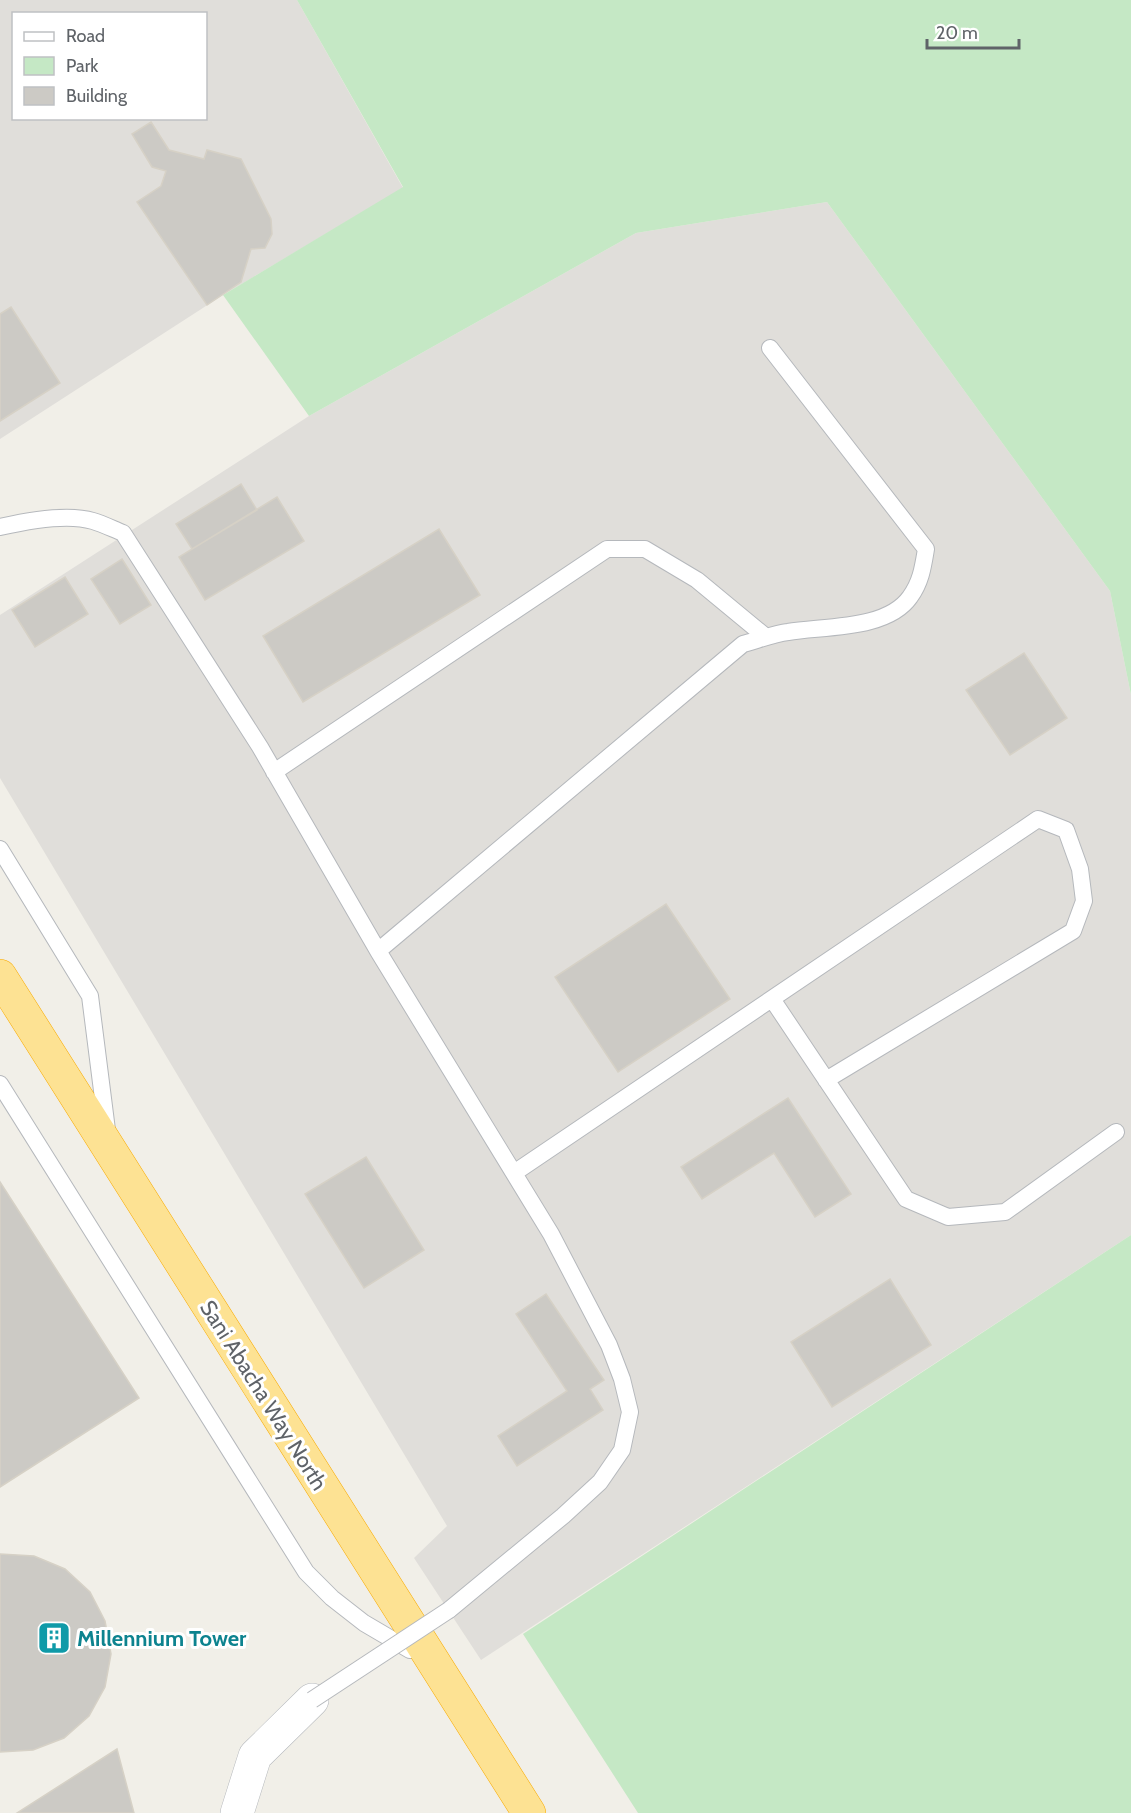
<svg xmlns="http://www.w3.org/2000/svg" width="1131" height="1813" font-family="Cabin,sans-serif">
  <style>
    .industrial { fill: #e0deda; fill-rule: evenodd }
    .green { fill: #c5e8c5 }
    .building { fill: #cccac5; stroke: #d6d1c6; stroke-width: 1.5 }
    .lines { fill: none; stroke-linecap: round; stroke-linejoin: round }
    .lane-casing { stroke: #b5b8bc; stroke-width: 18 }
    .street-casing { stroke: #b5b8bc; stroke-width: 34 }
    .highway-casing { stroke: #f9ab00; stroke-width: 34 }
    .lane { stroke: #fff; stroke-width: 16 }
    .street { stroke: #fff; stroke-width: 33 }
    .highway { stroke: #fde293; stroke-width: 33 }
    .lane-bridge-casing { stroke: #b5b8bc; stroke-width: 18; stroke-linecap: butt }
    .lane-bridge { stroke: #fff; stroke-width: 16 }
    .labels { text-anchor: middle; stroke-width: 6; stroke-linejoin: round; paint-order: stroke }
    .street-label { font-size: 22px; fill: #5f6368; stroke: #fff }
    .culture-label { font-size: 22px; font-weight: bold; fill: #0d838f; stroke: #fff; text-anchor: start }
  </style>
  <rect width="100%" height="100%" fill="#f1efe8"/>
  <!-- industrial -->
  <path class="industrial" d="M0 0H297L403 188 223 295 0 439ZM14 14H206V118H14Z
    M827 202 1110 591 1131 695V1235L481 1660 414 1558 447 1526 0 778V615L309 416 636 233Z"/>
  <!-- green -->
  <path class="green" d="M297 0H1131V695L1110 591 827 202 636 233 309 416 223 295 403 187Z
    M1131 1235V1813H638L523 1634Z"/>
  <!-- building -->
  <path class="building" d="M151 122 169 150 204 159 207 150 241 159 271 219 272 234 265 248 251 249 241 282 207 305 137 202 161 186 166 171 152 167 132 134Z
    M11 307 60 383 0 421V314Z
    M241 484 257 510 192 549 176 524Z
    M277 497 304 541 205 600 179 557Z
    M439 529 480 595 303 702 263 636Z
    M122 559 151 605 120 624 91 579Z
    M65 577 88 614 35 647 12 610Z
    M1024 653 1067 718 1010 755 966 690Z
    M666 904 730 999 618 1072 555 977Z
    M788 1098 851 1194 815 1217 774 1153 702 1199 681 1167Z
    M366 1157 424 1250 364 1288 305 1194Z
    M0 1182 139 1398 0 1487Z
    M890 1279 931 1345 832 1407 791 1342Z
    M546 1294 604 1380 590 1389 603 1410 517 1466 498 1436 567 1391 516 1314Z
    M0 1554 34 1556 65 1569 90 1592 105 1621 111 1654 105 1687 89 1716 64 1738 33 1750 0 1752Z
    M117 1749 134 1813H17Z"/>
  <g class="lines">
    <!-- lane casing -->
    <g class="lane-casing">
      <path id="lane" d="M0 527C26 521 67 513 93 521 103 524 113 529 123 533L260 747 378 951 551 1234 609 1345 622 1379 630 1412 622 1450 600 1482 563 1516 449 1610
        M274 772 607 549H645L697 580 766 637
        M0 849 90 996 107 1130
        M378 951 743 644C758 640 773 634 788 632 824 626 887 630 910 597 921 582 923 567 926 549L770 348
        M772 999 906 1199 948 1217 1005 1212 1116 1132
        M0 1084 306 1572 332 1598 364 1623 410 1650
        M514 1173 1038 819 1066 830 1080 869 1084 901 1073 931 826 1080"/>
    </g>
    <!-- street casing -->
    <g class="street-casing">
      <path id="street" d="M237 1813 255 1756 312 1700"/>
    </g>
    <!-- highway casing -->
    <g class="highway-casing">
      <path id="highway" d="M0 976 529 1813"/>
    </g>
    <!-- lane -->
    <use href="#lane" class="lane"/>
    <!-- street -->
    <use href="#street" class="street"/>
    <!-- highway -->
    <use href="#highway" class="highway"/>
    <!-- lane-bridge casing -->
    <g class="lane-bridge-casing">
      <path id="lane-bridge" d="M312 1700 449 1610"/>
    </g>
    <!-- lane-bridge -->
    <use href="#lane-bridge" class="lane-bridge"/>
  </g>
  <!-- icons -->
  <defs>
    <g id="building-square" transform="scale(1.725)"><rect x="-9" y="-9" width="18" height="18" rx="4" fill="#0f9aa8" stroke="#fff"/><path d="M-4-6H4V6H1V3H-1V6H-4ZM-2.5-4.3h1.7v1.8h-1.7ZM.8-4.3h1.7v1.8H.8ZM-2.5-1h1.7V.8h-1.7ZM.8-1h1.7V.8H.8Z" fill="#fff"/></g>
  </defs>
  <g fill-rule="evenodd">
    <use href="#building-square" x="54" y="1638"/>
  </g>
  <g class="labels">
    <!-- street labels -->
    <g class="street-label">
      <text transform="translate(264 1395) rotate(58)" y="8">Sani Abacha Way North</text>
    </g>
    <!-- culture labels -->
    <g class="culture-label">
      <text x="77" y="1646">Millennium Tower</text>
    </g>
  </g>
  <!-- legend -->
  <rect x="12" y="12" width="195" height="108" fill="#ffffff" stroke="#bfc1c3" stroke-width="1.5"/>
  <rect x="24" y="32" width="30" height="9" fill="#ffffff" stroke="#bfc1c3" stroke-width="1.5"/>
  <text x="66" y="42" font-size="18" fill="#5f6368">Road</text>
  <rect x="24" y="57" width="30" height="18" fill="#c5e8c5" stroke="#bfc1c3" stroke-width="1.5"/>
  <text x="66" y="72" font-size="18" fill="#5f6368">Park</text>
  <rect x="24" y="87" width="30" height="18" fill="#cccac5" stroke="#bfc1c3" stroke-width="1.5"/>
  <text x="66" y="102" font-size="18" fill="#5f6368">Building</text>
  <!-- scale -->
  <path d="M927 39v9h92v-9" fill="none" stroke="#5f6368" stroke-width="3"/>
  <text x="936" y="39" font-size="18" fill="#5f6368" stroke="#ffffff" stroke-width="4.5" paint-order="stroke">20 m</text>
</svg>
